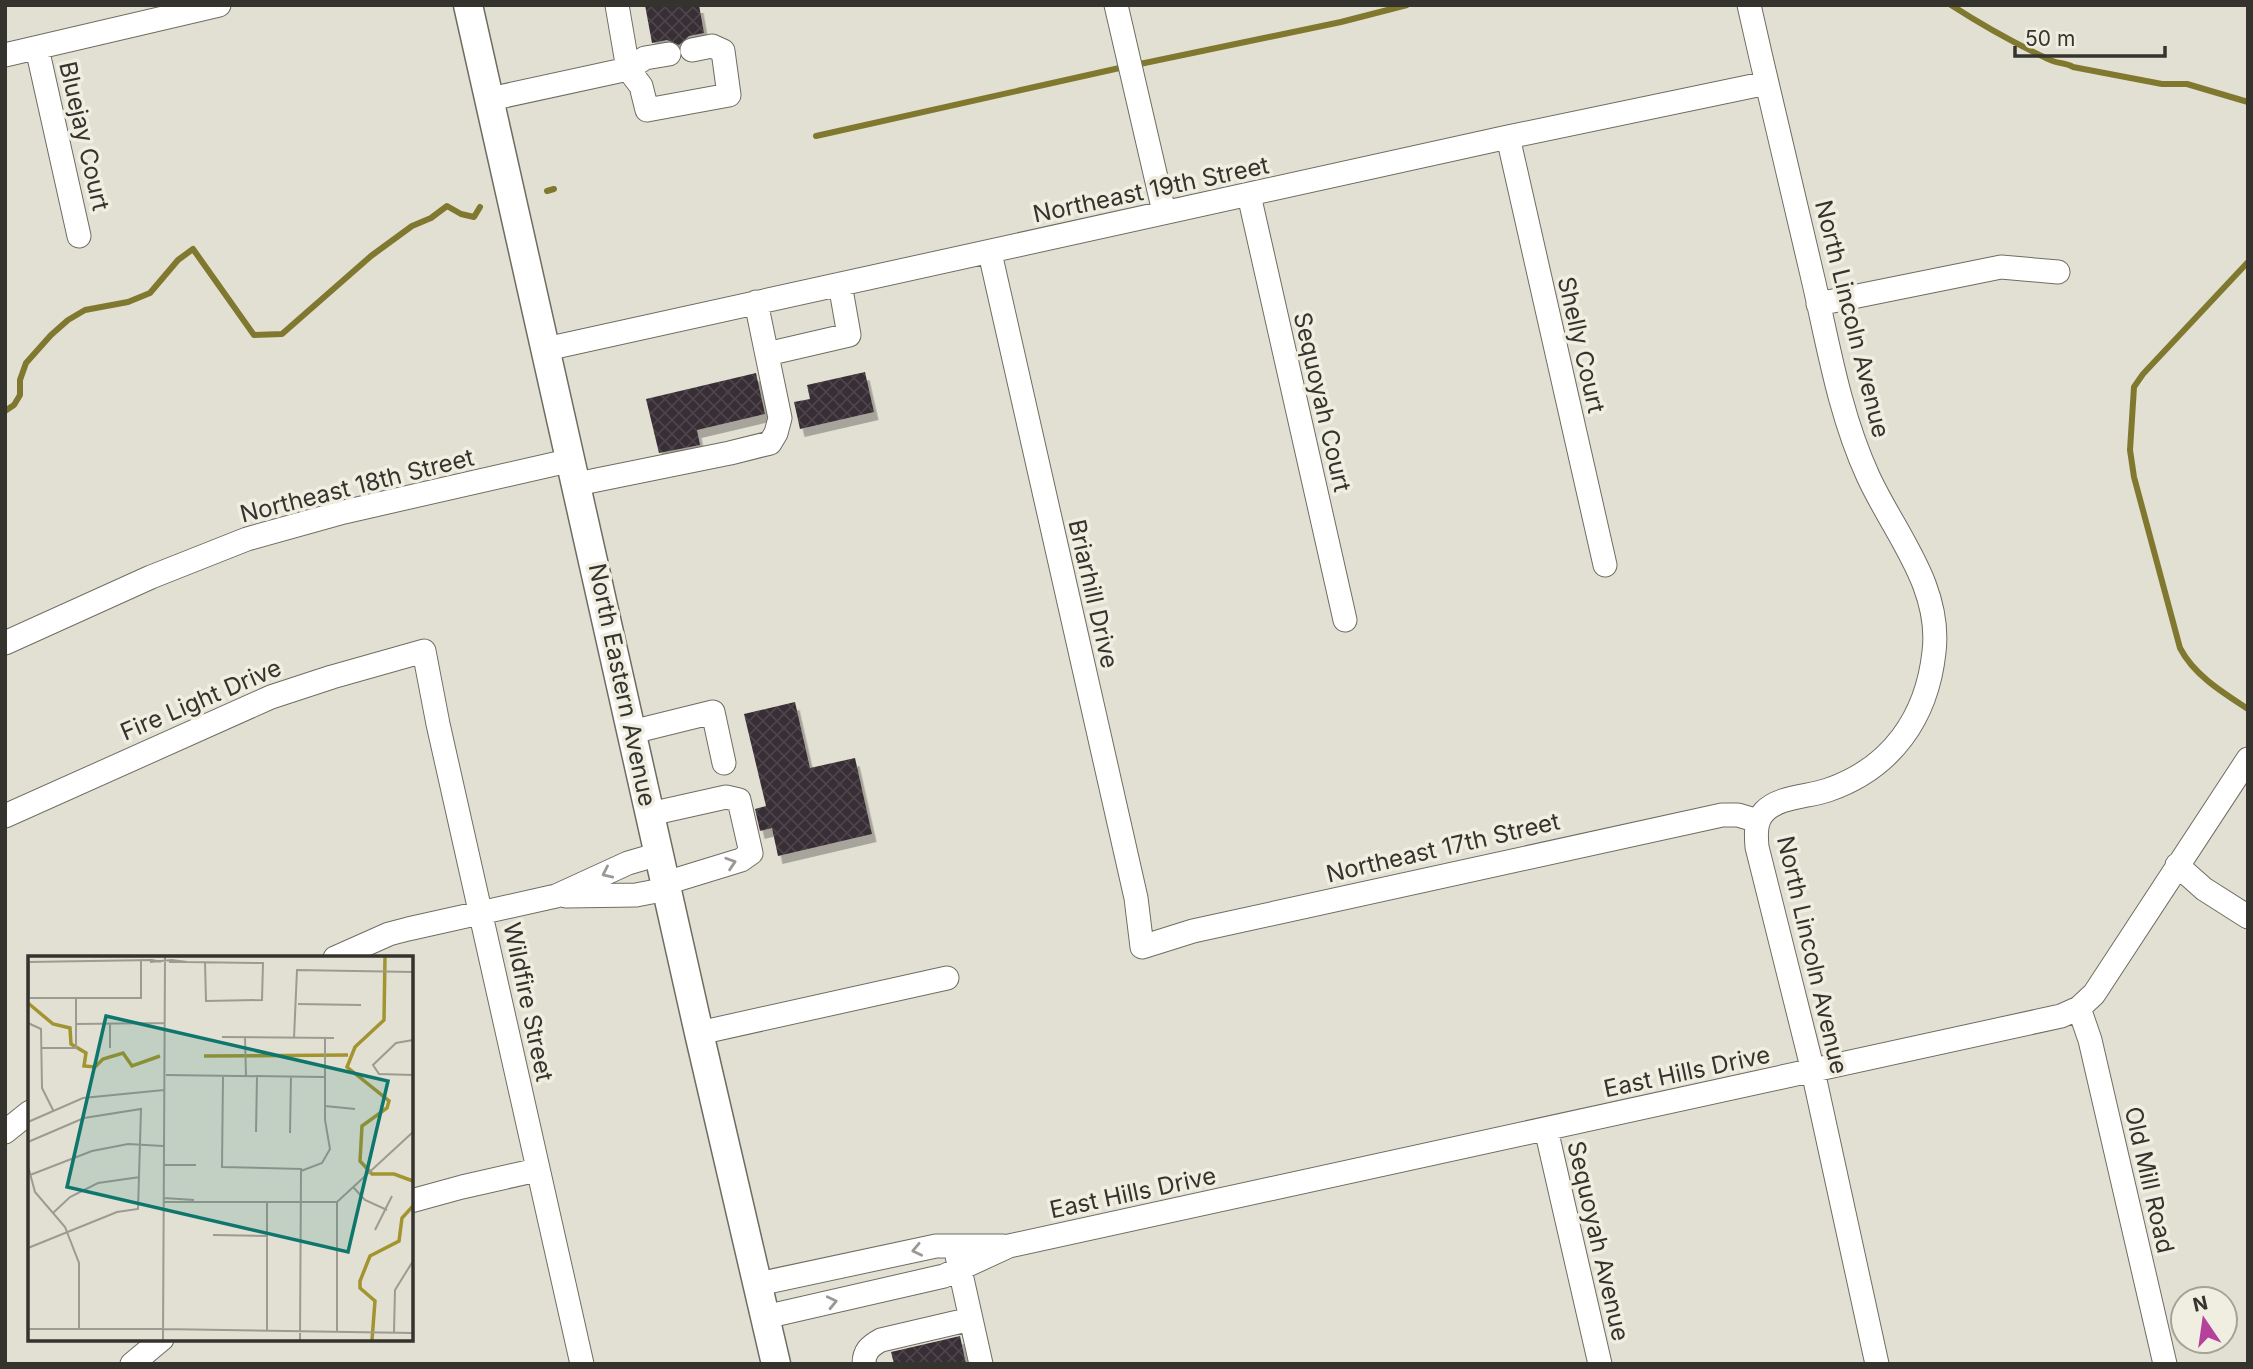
<svg xmlns="http://www.w3.org/2000/svg" width="2253" height="1369" font-family="Inter,sans-serif">
  <style>
    .lines { fill: none; stroke-linecap: round; stroke-linejoin: round }
    .stream { stroke: #81782f; stroke-width: 6 }
    .building { fill: url(#building-cross-hatch); filter: url(#shadow) }
    .minor-casing { stroke: #6f6d61; stroke-width: 25 }
    .major-casing { stroke: #6f6d61; stroke-width: 31 }
    .minor { stroke: #fff; stroke-width: 23 }
    .major { stroke: #fff; stroke-width: 28 }
    .oneway { stroke: #9a9996 }
    .labels { text-anchor: middle; stroke-width: 7; stroke-linejoin: round; paint-order: stroke }
    .street-label { font-size: 24px; fill: #34332e; stroke: #efeee0 }
    .inset-river { fill: none; stroke: #a29530; stroke-width: 3.5 }
    .inset-road { fill: none; stroke: #9c9b91; stroke-width: 2 }
    .view { fill: #0f766e; fill-opacity: 0.15; stroke: #0f766e; stroke-width: 3.5 }
    .inset-edge { fill: none; stroke: #34332e; stroke-width: 3.5 }
  </style>
  <defs>
    <pattern id="building-cross-hatch" width="8" height="8" patternUnits="userSpaceOnUse" patternTransform="scale(1.75)"><rect width="8" height="8" fill="#382e35"/><path d="M0 0l8 8M0 8l8-8" fill="none" stroke="#4d444a"/></pattern>
    <filter id="shadow"><feDropShadow dx="4.5" dy="8" stdDeviation="0" flood-color="#0004"/></filter>
  </defs>
  <rect width="100%" height="100%" fill="#e2e0d3"/>
  <g class="lines">
    <!-- stream -->
    <path class="stream" d="M1951 5C1982 25 2014 43 2048 59 2057 64 2065 62 2073 67L2162 84H2187L2248 102
      M1135 65 1341 22 1407 5
      M816 136 1124 67
      M547 191 554 189
      M2248 262 2143 374 2134 387 2130 450 2134 477 2180 648C2194 675 2222 692 2248 709
      M5 411 14 405 20 395V380L26 363 51 335 68 320 85 310 128 302 150 293 178 260 193 249 254 335 282 334 371 256 412 226 431 218 447 206 461 214 474 217 480 207"/>
  </g>
  <!-- building -->
  <path class="building" d="M645 5H699L704 33 689 36 679 45 667 40 652 43Z
    M865 372 874 412 800 429 794 402 810 399 807 385Z
    M756 373 765 414 697 430 700 445 659 453 646 399Z
    M795 702 810 768 855 758 872 834 778 856 772 828 760 831 755 809 766 806 744 714Z
    M960 1336 966 1364H894L891 1352Z"/>
  <g class="lines">
    <!-- minor casing -->
    <g class="minor-casing">
      <path id="minor" d="M617 5 628 69 645 58 669 54
        M1116 5 1164 212
        M1749 5C1770 98 1792 191 1814 283 1829 349 1840 415 1868 476 1894 533 1942 586 1934 652 1927 717 1892 768 1828 790 1808 797 1779 796 1764 812 1755 822 1756 835 1757 847L1813 1071 1877 1364
        M37 48 79 236
        M5 55 219 5
        M490 99 628 69 641 86 647 110 729 95 723 51 712 46 692 50
        M1508 137 1605 565
        M1249 195 1345 620
        M990 253 1136 898 1142 947 1193 931 1722 815H1738L1758 821
        M1818 304 2001 267 2058 272
        M546 349 1508 137 1767 83
        M767 354 849 335 840 284
        M577 484 730 453 770 443 776 433 780 418 756 302
        M5 643 151 577 247 539 344 512 572 460
        M632 732 713 712 724 763
        M650 814 726 797 739 800 751 853 741 860 666 883
        M5 816 271 697 332 677 424 651 438 724 582 1364
        M2177 865 2204 889 2248 917
        M566 896 636 895 667 889
        M335 958 389 934 408 929 556 896 628 863 659 854
        M2079 1008 2090 1040 2165 1364
        M699 1033 947 978
        M1546 1129 1600 1364
        M5 1132 30 1112
        M411 1201 462 1187 537 1170
        M957 1256 981 1364
        M758 1284 936 1246H1003
        M765 1317 944 1276 1009 1246 2061 1016 2079 1008 2094 994 2248 759
        M132 1364 162 1339
        M864 1364C864 1351 870 1346 881 1340L971 1319"/>
    </g>
    <!-- major casing -->
    <g class="major-casing">
      <path id="major" d="M468 5 699 1033 776 1364"/>
    </g>
    <!-- minor -->
    <use href="#minor" class="minor"/>
    <!-- major -->
    <use href="#major" class="major"/>
  </g>
  <!-- one-way arrows -->
  <defs><path id="oneway-chevron" d="M-2-3.5L2.5 0L-2 3.5" fill="none" stroke-width="1.6" stroke-linecap="round" stroke-linejoin="round" transform="scale(1.75)"/></defs>
  <g class="oneway">
    <use href="#oneway-chevron" transform="translate(731 863) rotate(-18)"/>
    <use href="#oneway-chevron" transform="translate(607 873) rotate(155)"/>
    <use href="#oneway-chevron" transform="translate(917 1250) rotate(168)"/>
    <use href="#oneway-chevron" transform="translate(832 1302) rotate(-13)"/>
  </g>
  <g class="labels">
    <!-- street labels -->
    <g class="street-label">
      <text transform="translate(84 136) rotate(77)" y="8">Bluejay Court</text>
      <text transform="translate(1151 190) rotate(-12)" y="8">Northeast 19th Street</text>
      <text transform="translate(1852 319) rotate(76)" y="8">North Lincoln Avenue</text>
      <text transform="translate(1581 345) rotate(77)" y="8">Shelly Court</text>
      <text transform="translate(1322 402) rotate(77)" y="8">Sequoyah Court</text>
      <text transform="translate(357 486) rotate(-14)" y="8">Northeast 18th Street</text>
      <text transform="translate(1093 594) rotate(77)" y="8">Briarhill Drive</text>
      <text transform="translate(622 685) rotate(78)" y="8">North Eastern Avenue</text>
      <text transform="translate(201 700) rotate(-23)" y="8">Fire Light Drive</text>
      <text transform="translate(1443 848) rotate(-13)" y="8">Northeast 17th Street</text>
      <text transform="translate(1812 955) rotate(77)" y="8">North Lincoln Avenue</text>
      <text transform="translate(528 1002) rotate(78)" y="8">Wildfire Street</text>
      <text transform="translate(1687 1072) rotate(-12)" y="8">East Hills Drive</text>
      <text transform="translate(2149 1180) rotate(77)" y="8">Old Mill Road</text>
      <text transform="translate(1133 1193) rotate(-12)" y="8">East Hills Drive</text>
      <text transform="translate(1598 1241) rotate(77)" y="8">Sequoyah Avenue</text>
    </g>
  </g>
  <!-- overview -->
  <g transform="translate(28 956)">
    <rect width="385" height="385" fill="#e2e0d3"/>
    <path class="inset-river" d="M357 1 356 64 327 91 319 111 361 145 359 152 334 170 332 205 344 218H366L385 225M0 47 25 68 42 72 43 88 58 97 56 110 67 111 75 103 95 97 104 110 132 100M176 100 320 99M344 384 347 345 332 332V325L342 300 371 285 374 262 385 250"/>
    <path class="inset-road" d="M113 5V42H1V6L124 4 133 6M122 6 144 4 159 6H141M159 6 233 7H235L234 44 178 45 177 6M270 48 333 49M0 67 13 73 14 132 25 154M48 68 137 67M194 81 306 82M217 81 218 120M266 82 269 14 385 16M385 84 368 87 345 109 351 118 385 119M14 92H48V42M82 92V67M138 119 296 121M195 120 194 211 274 213M297 150 327 153M0 166 55 142 136 134M228 176 229 120M262 177 263 120M0 186 56 162 113 153 110 253 89 256 0 292M136 209H168M0 210 7 236 37 271 51 307V373M2 219 64 195 100 188 135 190M325 231 337 244 359 254M136 242 166 244M136 246H309L385 176M309 246V376M25 257 42 241 70 227 112 221M347 274 364 240M185 279 239 280M0 373H135M135 373 385 377M239 375V245M366 376 367 334 385 305M135 384 137 1M272 384 273 215 294 207 302 193 297 164V82"/>
    <path class="view" d="M78 60 360 125 320 296 39 231Z"/>
    <rect width="385" height="385" class="inset-edge"/>
  </g>
  <!-- border -->
  <rect width="2253" height="1369" fill="none" stroke="#34332e" stroke-width="14"/>
  <!-- north arrow -->
  <g transform="translate(2204 1320) rotate(347)"><circle r="33" fill="#efeee0" stroke="#a4a399" stroke-width="2"/>
  <path d="M0-5L12 26L0 18L-12 26Z" fill="#b4429c"/>
  <text y="-10" font-size="19" font-weight="bold" text-anchor="middle" fill="#34332e">N</text>
  </g>
  <!-- scale -->
  <path d="M2015 46v10h150v-10" fill="none" stroke="#34332e" stroke-width="3.5"/>
  <text x="2025" y="46" font-size="21" fill="#34332e" stroke="#efeee0" stroke-width="5" paint-order="stroke">50 m</text>
</svg>
